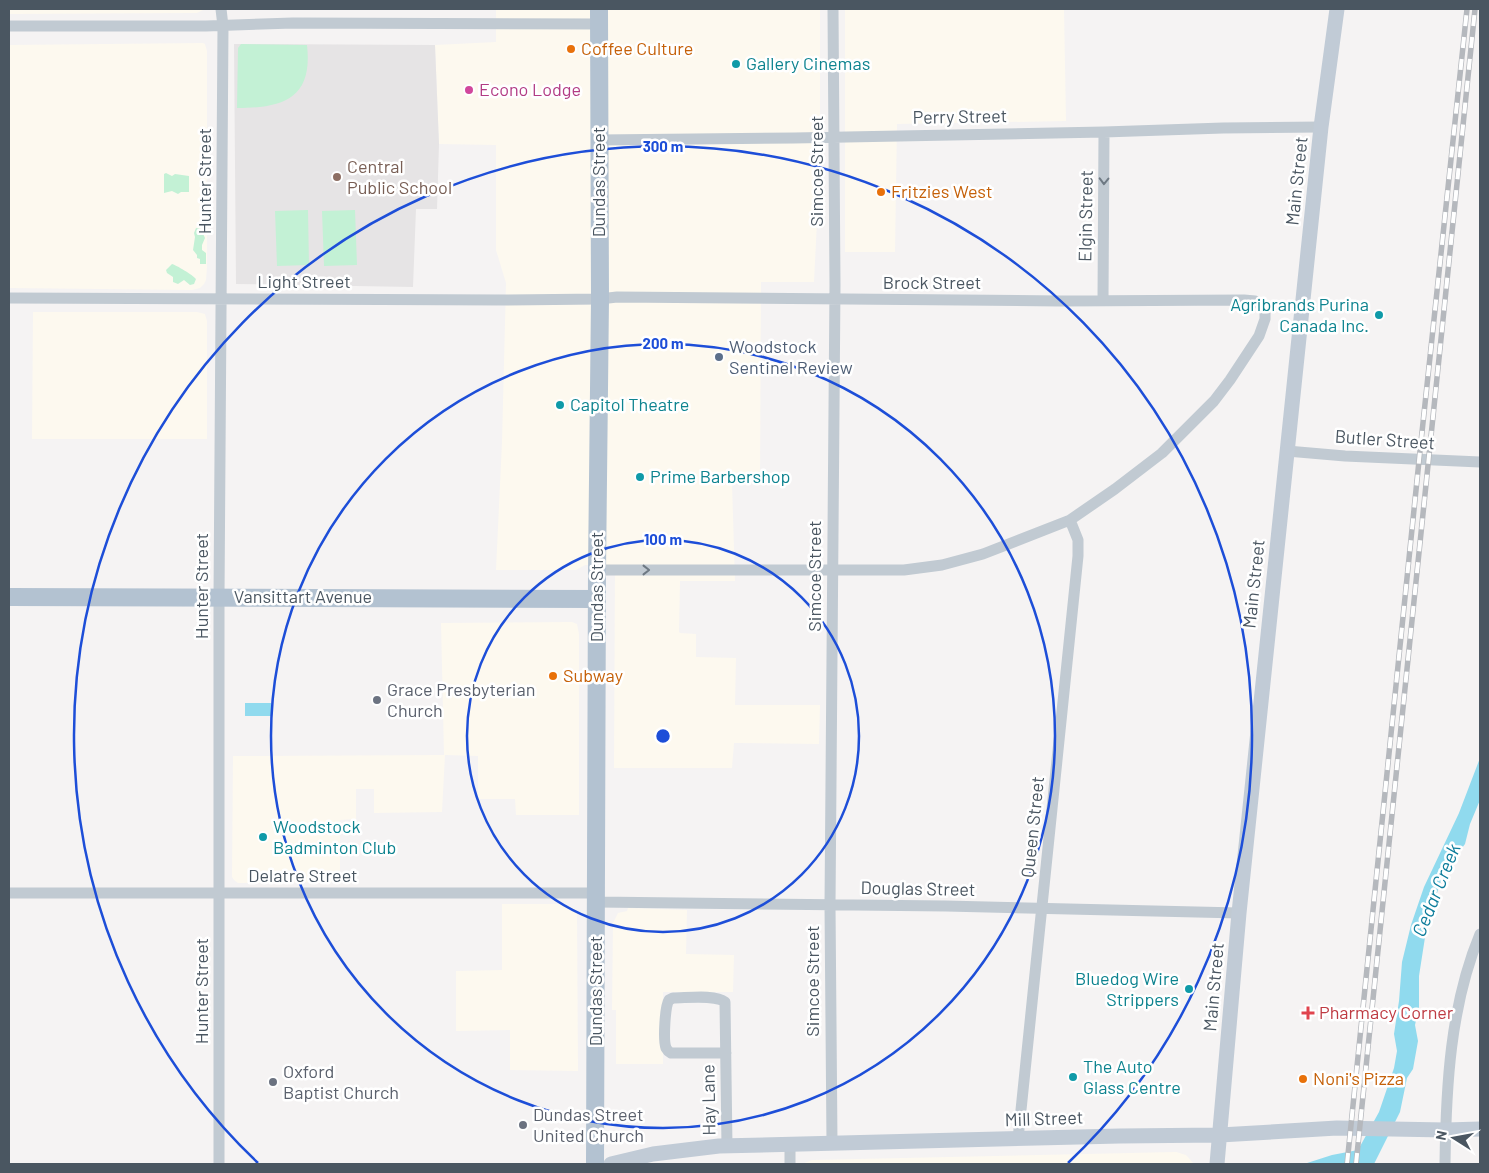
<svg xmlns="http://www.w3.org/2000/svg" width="1489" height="1173" font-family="Barlow,sans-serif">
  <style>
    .commercial { fill: #fdf9ef }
    .education { fill: #e6e4e5 }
    .green { fill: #c3f1d5 }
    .water { fill: #90daee }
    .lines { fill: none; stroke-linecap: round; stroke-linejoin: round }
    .minor { stroke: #c1cad2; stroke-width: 11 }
    .secondary { stroke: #c1cbd6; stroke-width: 15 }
    .primary { stroke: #b3c2d1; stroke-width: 18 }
    .rail-casing { stroke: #b5b8bd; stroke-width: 5.5 }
    .rail { stroke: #fff; stroke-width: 4; stroke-dasharray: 11; stroke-linecap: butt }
    .oneway { stroke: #6e7983 }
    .ring { fill: none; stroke: #1d4ed8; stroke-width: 2.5 }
    .food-dot { fill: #e8710a; stroke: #fff; stroke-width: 2 }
    .culture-dot { fill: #0f9aa8; stroke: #fff; stroke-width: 2 }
    .hotel-dot { fill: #d1479c; stroke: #fff; stroke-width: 2 }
    .education-dot { fill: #8d6e63; stroke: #fff; stroke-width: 2 }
    .service-dot { fill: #5c6f8a; stroke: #fff; stroke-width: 2 }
    .worship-dot { fill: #6b7280; stroke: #fff; stroke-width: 2 }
    .health-dot { fill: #e0444e; stroke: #fff; stroke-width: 2 }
    .labels { text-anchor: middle; stroke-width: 5; stroke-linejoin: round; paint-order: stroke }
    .food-label { font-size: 18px; fill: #c56008; stroke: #fff; text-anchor: start }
    .culture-label { font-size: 18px; fill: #0d838f; stroke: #fff; text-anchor: start }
    .hotel-label { font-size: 18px; fill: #b23c85; stroke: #fff; text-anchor: start }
    .street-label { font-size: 18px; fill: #4a5661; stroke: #fff }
    .education-label { font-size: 18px; fill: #785e54; stroke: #fff; text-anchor: start }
    .service-label { font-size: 18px; fill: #4e5e75; stroke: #fff; text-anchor: start }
    .worship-label { font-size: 18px; fill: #5b616d; stroke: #fff; text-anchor: start }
    .health-label { font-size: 18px; fill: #be3a42; stroke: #fff; text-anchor: start }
    .water-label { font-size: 19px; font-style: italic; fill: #0c7c9b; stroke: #fff }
    .centre { fill: #1d4ed8; stroke: #fff; stroke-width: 2.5 }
    .ring-label { font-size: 15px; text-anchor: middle; font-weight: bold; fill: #1d4ed8; stroke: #fff; stroke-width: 5; stroke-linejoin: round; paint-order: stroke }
  </style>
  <rect width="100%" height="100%" fill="#f5f3f3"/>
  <!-- commercial -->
  <path class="commercial" d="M9 9H205L197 13 9 14Z
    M496 9H820V161L814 282H761L760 482 732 483 735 581H680L679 632 680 633 696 634V657L736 658 735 705H820L819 744 734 743 732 768H614L615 565H585L576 570H496L502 442 506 283 496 250V145L439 144 435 45 496 42Z
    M845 9H1064L1066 121 897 124 895 252H845Z
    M203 43 205 44 207 51V267L206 280 204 284 200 288 192 290 9 288V45Z
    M33 312H197L205 314 207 321V439H32Z
    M572 622 577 624 579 634V815H516L515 799H478V756L445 755 442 812 374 813V789H356V819L340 820V882L238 883 234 880 232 877 233 756 444 755 441 623Z
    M502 904H562L572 907 577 911 578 1071 510 1070V1030L456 1031V971L502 970Z
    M628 908 687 910 686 954 734 955 733 992H663V1064H616V1010H612L613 923 618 913 627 911Z
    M1176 1152 1186 1155 1194 1164H802L812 1160Z"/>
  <!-- education -->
  <path class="education" d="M234 44 435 45 439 144 437 209H416L413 287 236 284Z"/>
  <!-- green -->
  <path class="green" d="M241 44 307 45C313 98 284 108 237 108L238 48Z
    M166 173 172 176 175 174 189 176V192H181L178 194 172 191 164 193V174Z
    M308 210 309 265 277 266 275 211Z
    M355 210 357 265 324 266 322 211Z
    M196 228 201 229 205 238 202 245V250L206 253V264H200V259L197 258V255L193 250 195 237 194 233Z
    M172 264C176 265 193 275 196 279L194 284 190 285 184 280 178 284 173 282V277L167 273 166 270Z"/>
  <!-- water -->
  <path class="water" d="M245 703H271V716H245Z
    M1480 758V800L1470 824 1465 844 1449 865 1441 881 1431 911 1426 931 1419 976V1007L1415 1025 1418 1041 1413 1069 1407 1078 1400 1112 1374 1164H1304L1332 1155 1358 1150 1379 1112 1394 1068 1397 1051 1394 1034 1399 1001 1402 962 1411 925 1424 887 1459 813Z"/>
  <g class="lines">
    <!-- minor -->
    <path class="minor" d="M9 26H206L293 23 599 24
      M599 140 794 138 1104 132 1223 128 1321 127
      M9 298 507 300 600 299 617 297 1060 301 1244 300 1255 301 1262 306 1265 313V319L1259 336 1230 380 1214 401 1162 453 1115 489 1070 520 983 554 942 565 904 570H597
      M1103 300 1104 132
      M1287 451 1345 456 1480 462
      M9 893H596
      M597 902 946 906 1239 913
      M726 1053H671C669 1052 667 1050 666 1048 663 1040 665 1006 669 1000L673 998C687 998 715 994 725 1002L727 1146
      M1018 1139 1078 556V540L1070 520
      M832 1143 830 905 835 285 833 9
      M219 1164V597L223 26 221 9
      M790 1164V1144
      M1445 1164C1446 1087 1450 1006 1480 934"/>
    <!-- secondary -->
    <path class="secondary" d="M611 1164 653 1154 719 1146 1120 1136 1220 1135 1337 1128 1446 1130 1480 1129
      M1217 1164 1239 913 1321 127 1337 9"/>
    <!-- primary -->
    <path class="primary" d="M9 597 597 599
      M595 1164 597 570 600 299 599 9"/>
    <!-- rail casing -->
    <g class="rail-casing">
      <path id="rail" d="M1347 1164 1420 451 1467 9
        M1356 1164 1475 9"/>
    </g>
    <!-- rail -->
    <use href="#rail" class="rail"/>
  </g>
  <!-- one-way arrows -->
  <defs><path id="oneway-chevron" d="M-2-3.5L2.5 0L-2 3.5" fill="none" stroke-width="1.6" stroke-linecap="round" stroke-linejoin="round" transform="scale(1.25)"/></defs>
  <g class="oneway">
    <use href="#oneway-chevron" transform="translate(1104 181) rotate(91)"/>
    <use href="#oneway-chevron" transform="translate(646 570)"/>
  </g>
  <!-- distance rings -->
  <g class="ring">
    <circle cx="663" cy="736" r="196"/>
    <circle cx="663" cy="736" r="392"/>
    <path d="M258 1163A589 589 0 1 1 1068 1163"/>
  </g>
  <!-- markers -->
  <g class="food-dot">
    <circle cx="571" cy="49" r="5"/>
    <circle cx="881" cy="192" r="5"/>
    <circle cx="553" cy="676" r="5"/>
    <circle cx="1303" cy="1079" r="5"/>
  </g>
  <g class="culture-dot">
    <circle cx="736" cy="64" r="5"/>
    <circle cx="1379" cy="315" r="5"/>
    <circle cx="560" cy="405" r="5"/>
    <circle cx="640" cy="477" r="5"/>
    <circle cx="263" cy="837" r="5"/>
    <circle cx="1189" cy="989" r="5"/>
    <circle cx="1073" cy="1077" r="5"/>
  </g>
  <circle class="hotel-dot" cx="469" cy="90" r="5"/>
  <circle class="education-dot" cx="337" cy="177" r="5"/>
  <circle class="service-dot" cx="719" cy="357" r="5"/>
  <g class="worship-dot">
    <circle cx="377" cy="700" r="5"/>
    <circle cx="273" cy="1082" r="5"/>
    <circle cx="523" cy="1125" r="5"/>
  </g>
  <path class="health-dot" d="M1305.5 1005.5h5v5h5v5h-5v5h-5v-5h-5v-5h5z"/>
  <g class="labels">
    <!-- food labels -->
    <g class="food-label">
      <text x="581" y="55">Coffee Culture</text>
      <text x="891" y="198">Fritzies West</text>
      <text x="563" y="682">Subway</text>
      <text x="1313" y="1085">Noni's Pizza</text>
    </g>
    <!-- culture labels -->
    <g class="culture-label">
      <text x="746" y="70">Gallery Cinemas</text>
      <text x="1369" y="311" text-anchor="end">Agribrands Purina<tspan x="1369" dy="21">Canada Inc.</tspan></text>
      <text x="570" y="411">Capitol Theatre</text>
      <text x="650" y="483">Prime Barbershop</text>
      <text x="273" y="833">Woodstock<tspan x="273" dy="21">Badminton Club</tspan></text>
      <text x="1179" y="985" text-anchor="end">Bluedog Wire<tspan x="1179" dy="21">Strippers</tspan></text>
      <text x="1083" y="1073">The Auto<tspan x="1083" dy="21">Glass Centre</tspan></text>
    </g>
    <!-- hotel labels -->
    <g class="hotel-label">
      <text x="479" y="96">Econo Lodge</text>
    </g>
    <!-- street labels -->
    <g class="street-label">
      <text transform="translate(960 117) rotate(-1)" y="6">Perry Street</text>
      <text transform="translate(817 171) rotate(-90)" y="6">Simcoe Street</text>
      <text transform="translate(205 181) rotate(-90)" y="6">Hunter Street</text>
      <text transform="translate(1297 181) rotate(-84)" y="6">Main Street</text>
      <text transform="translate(599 182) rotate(-90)" y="6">Dundas Street</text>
      <text transform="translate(1086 216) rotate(-89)" y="6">Elgin Street</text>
      <text x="304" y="288">Light Street</text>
      <text x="932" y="289">Brock Street</text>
      <text transform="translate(1385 440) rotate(4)" y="6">Butler Street</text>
      <text transform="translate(815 576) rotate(-90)" y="6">Simcoe Street</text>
      <text transform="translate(1254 584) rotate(-84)" y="6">Main Street</text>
      <text transform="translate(202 586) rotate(-90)" y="6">Hunter Street</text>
      <text transform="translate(597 587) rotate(-90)" y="6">Dundas Street</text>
      <text x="303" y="603">Vansittart Avenue</text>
      <text transform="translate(1033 827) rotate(-84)" y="6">Queen Street</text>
      <text x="303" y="882">Delatre Street</text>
      <text transform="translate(918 889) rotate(1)" y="6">Douglas Street</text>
      <text transform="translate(813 981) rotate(-90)" y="6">Simcoe Street</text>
      <text transform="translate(1214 987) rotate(-85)" y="6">Main Street</text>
      <text transform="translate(202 991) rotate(-90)" y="6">Hunter Street</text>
      <text transform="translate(596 991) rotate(-90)" y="6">Dundas Street</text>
      <text transform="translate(709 1100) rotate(-91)" y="6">Hay Lane</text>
      <text transform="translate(1044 1119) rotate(-2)" y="6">Mill Street</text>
    </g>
    <!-- education labels -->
    <g class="education-label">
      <text x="347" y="173">Central<tspan x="347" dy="21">Public School</tspan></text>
    </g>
    <!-- service labels -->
    <g class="service-label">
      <text x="729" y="353">Woodstock<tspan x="729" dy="21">Sentinel Review</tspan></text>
    </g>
    <!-- worship labels -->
    <g class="worship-label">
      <text x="387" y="696">Grace Presbyterian<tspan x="387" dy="21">Church</tspan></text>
      <text x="283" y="1078">Oxford<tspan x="283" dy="21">Baptist Church</tspan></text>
      <text x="533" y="1121">Dundas Street<tspan x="533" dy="21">United Church</tspan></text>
    </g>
    <!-- health labels -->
    <g class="health-label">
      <text x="1319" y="1019">Pharmacy Corner</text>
    </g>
    <!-- water labels -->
    <g class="water-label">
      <text transform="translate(1436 890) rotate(-68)" y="7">Cedar Creek</text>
    </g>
  </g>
  <circle cx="663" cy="736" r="8" class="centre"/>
  <g class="ring-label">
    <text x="663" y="152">300 m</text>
    <text x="663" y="349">200 m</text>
    <text x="663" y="545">100 m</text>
  </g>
  <!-- border -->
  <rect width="1489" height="1173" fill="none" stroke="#4a5661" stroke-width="20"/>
  <!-- north arrow -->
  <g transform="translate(1454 1138) rotate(281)" stroke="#ffffff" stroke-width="4" paint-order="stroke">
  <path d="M0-4L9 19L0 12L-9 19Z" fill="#4a5661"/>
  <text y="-8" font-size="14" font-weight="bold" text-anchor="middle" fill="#4a5661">N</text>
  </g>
</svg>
